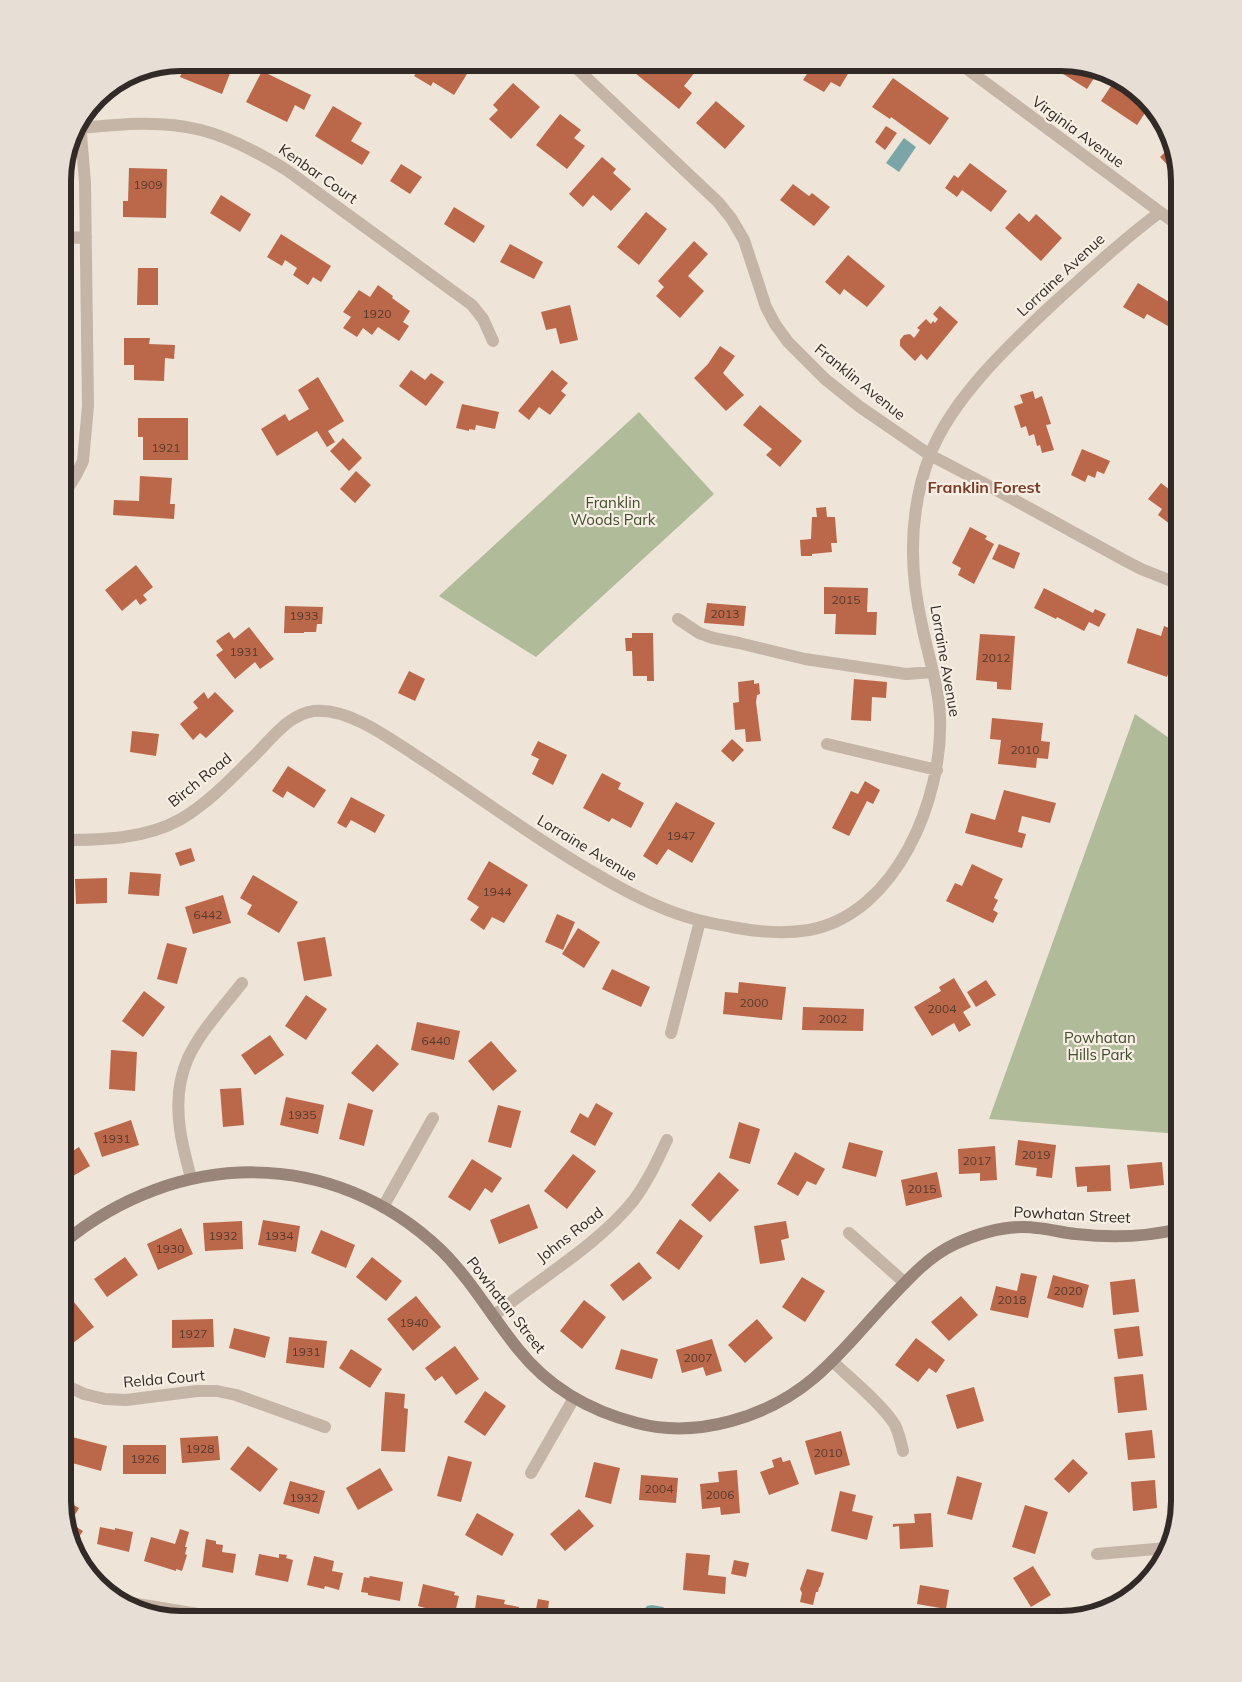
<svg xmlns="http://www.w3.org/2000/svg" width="1242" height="1682" font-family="Mulish,sans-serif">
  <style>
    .green { fill: #b0bb9a }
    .water { fill: #7aa6a8 }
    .building { fill: #bb684a }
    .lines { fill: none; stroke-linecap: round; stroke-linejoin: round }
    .street { stroke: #c5b5a6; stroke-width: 12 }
    .secondary { stroke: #988478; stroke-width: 12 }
    .labels { text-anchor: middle; stroke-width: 4.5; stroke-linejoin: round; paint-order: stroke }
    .number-label { font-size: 12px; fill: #543a2f }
    .street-label { font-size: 15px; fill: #322a26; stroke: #f7eee4 }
    .park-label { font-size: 15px; fill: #414d2c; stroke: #f7eee4 }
    .neighbourhood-label { font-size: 16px; font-weight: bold; fill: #793c27; stroke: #f7eee4 }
    .rim { fill: none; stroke: #322a26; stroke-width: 6 }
  </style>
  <rect width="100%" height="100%" fill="#eee4d8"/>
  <!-- green -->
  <path class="green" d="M639 412 714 494 536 657 439 596Z
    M1135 714 1179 745V1134L989 1119Z"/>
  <!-- water -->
  <path class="water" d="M904 138 916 147 899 172 886 163Z
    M652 1605 663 1607 668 1611V1618C659 1620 634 1621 647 1606Z"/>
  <!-- building -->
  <path class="building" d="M186 63H234L222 94 180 77Z
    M423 63H448L467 74 454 95 433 82 431 86 414 76Z
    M644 63H672L678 68 682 63H694L699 67 684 86 692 93 679 109 635 73Z
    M814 63H845L844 64 851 69 840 87 831 82 824 92 803 80Z
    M1050 63H1068L1098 72 1087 89 1049 65Z
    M262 71 311 95 304 110 295 105 287 122 246 102Z
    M1117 77 1120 79 1149 107 1137 125 1101 101Z
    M893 78 949 118 930 145 891 117 890 119 872 107Z
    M513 83 540 107 511 139 489 119 498 110 493 105Z
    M716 101 745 126 725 149 696 123Z
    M333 106 362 123 351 141 370 152 362 165 315 136Z
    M560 114 581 130 574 138 585 146 567 169 536 145Z
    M886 126 897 133 885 150 875 142Z
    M1170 147 1176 170 1174 172 1160 157Z
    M602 157 616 169 613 173 631 189 611 211 593 195 583 207 569 194Z
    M970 163 1007 191 991 212 962 190 957 197 945 188 954 175 958 178Z
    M401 164 422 177 410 194 390 181Z
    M129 168 167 169 166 218 123 217V201H128Z
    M793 184 809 196 812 193 830 207 814 226 780 200Z
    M221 195 251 214 240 232 210 213Z
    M454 207 485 226 474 243 444 224Z
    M646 212 667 229 639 265 617 247Z
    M1019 213 1029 222 1036 214 1062 238 1041 261 1005 228Z
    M281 234 331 266 321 282 313 277 308 285 293 275 297 268 285 260 282 266 267 257Z
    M694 241 708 254 688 276 704 291 680 318 656 296 664 287 658 281Z
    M510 244 543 262 534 279 500 262Z
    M848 255 885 286 867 307 844 289 840 295 825 282Z
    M138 268H158V305H137Z
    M1138 283 1179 308 1168 326 1147 314 1144 319 1123 307Z
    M378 285 393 296 392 298 410 311 403 322 409 326 399 341 378 327 372 335 363 328 357 337 343 328 351 317 343 312 359 290 370 297Z
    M570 305 578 340 560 344 556 328 546 330 541 312Z
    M940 306 958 322 927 360 921 354 915 361 900 346V340L904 335 910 334 914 338 920 330 917 328 926 319 931 324 933 321 935 323 938 319 933 314Z
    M124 338H150L149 344 175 345 174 359 165 358 164 381 134 380V365H124Z
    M720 346 735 356 723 373 744 395 726 411 694 378 708 364Z
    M411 370 425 380 431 373 444 382 426 406 399 386Z
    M552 370 568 383 561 391 566 395 550 415 539 407 529 420 518 411Z
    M318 377 344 421 328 431 335 442 327 447 317 431 277 456 261 429 285 414 289 421 309 409 298 390Z
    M1033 391 1035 399 1042 396 1051 424 1046 425 1054 450 1042 453 1040 445 1037 446 1034 434 1029 436 1026 426 1021 428 1014 406 1023 403 1020 395Z
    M462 404 499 412 495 429 476 425 475 430 469 429V431L456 428Z
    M760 405 802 441 780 467 766 455 772 449 743 425Z
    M138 418H188V460H143V437H138Z
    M343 438 362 458 349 471 330 451Z
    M1082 449 1110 461 1104 474 1097 471 1095 478 1088 475 1085 482 1071 475Z
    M356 471 371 485 355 503 340 489Z
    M140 476 172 478 170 504H175L174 519 113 515 114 500 139 501Z
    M1161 483 1179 497V529L1178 530 1158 515 1162 509 1148 499Z
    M826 507 827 517H835L837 543H831L832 552 812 554V556H801L800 540 811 539 812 517H817L816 508Z
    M970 527 987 536 985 539 994 544 974 584 958 575 961 568 952 563Z
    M999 544 1020 553 1014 569 992 559Z
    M136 565 153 587 143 595 147 600 140 605 136 599 122 611 105 590Z
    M824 587 868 588 867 612H877L876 635 835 634 836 614H824Z
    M1044 588 1093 613 1095 609 1106 614 1099 627 1089 622 1084 631 1057 617 1056 619 1034 608Z
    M707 603 746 606 744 626 704 623Z
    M285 606 323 607 322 624H317L316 632H304V633H284Z
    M1164 626 1179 632V642L1167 677 1127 663 1137 628 1161 636Z
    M249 627 274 659 260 669 255 662 235 679 216 655 223 650 216 641 229 632 234 639Z
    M632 633H653L654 681H647V676H633L632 651H626L625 638H632Z
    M980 634 1015 636 1011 690 997 689V682L976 680Z
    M409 671 425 679 415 701 398 693Z
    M854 679 887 682 886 698 872 697 871 721 851 720Z
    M754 680V684L759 683 760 694 757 695 756 702 761 741 746 742 745 729 735 730 733 703 739 702 738 682Z
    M204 692 208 699 215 692 234 711 206 738 200 733 193 740 180 724 198 708 193 702Z
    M992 718 1043 723 1041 741 1050 742 1048 759 1037 758 1036 768 998 764 1001 740 990 739Z
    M132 731 159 734 156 756 130 752Z
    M732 739 744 750 733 762 721 751Z
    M538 741 567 755 553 785 532 774 539 759 531 755Z
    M288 766 326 790 314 808 287 791 283 798 272 791Z
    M602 773 621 783 618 789 644 803 631 828 612 818 609 822 583 808Z
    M865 781 880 790 873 804 867 801 849 836 832 828 851 791 858 794Z
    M1004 790 1056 803 1050 823 1022 816 1018 832 1026 834 1022 848 965 833 971 813 995 820Z
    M351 797 385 815 375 833 351 820 346 828 337 823Z
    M676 802 715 823 692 863 668 849 657 865 643 856Z
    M191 848 195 861 180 866 175 853Z
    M489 861 528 885 504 923 492 917 484 930 470 920 479 907 467 899Z
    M972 864 1003 879 994 898 998 900 993 910 998 913 993 923 946 901 955 883 962 886Z
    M130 872 161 874 159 896 128 894Z
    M253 875 298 902 279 933 247 914 252 905 240 898Z
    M107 878V903L76 904 75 879Z
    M223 895 231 923 193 934 185 907Z
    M557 914 575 922 563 950 545 942Z
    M578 928 600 942 584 968 562 954Z
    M325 937 332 976 304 981 297 942Z
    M167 943 187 948 177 984 157 979Z
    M612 969 650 987 641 1007 602 989Z
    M954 978 971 1007 963 1012 971 1025 959 1032 954 1023 932 1036 914 1007 941 991 939 987Z
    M986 980 996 995 976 1007 967 992Z
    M739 982 786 987 782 1020 723 1014 725 992 738 993Z
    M144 991 165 1007 143 1037 122 1021Z
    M306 995 327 1009 306 1040 285 1026Z
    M803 1007 864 1009 863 1031 802 1030Z
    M417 1022 460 1031 454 1060 411 1050Z
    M270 1035 284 1055 255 1075 241 1055Z
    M491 1041 517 1071 493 1091 468 1061Z
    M377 1044 399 1064 373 1092 351 1073Z
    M111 1050 137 1052 135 1091 109 1089Z
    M241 1088 244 1125 223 1127 220 1089Z
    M286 1097 324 1105 318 1134 280 1125Z
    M348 1103 373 1110 364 1146 339 1139Z
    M596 1103 613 1113 595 1146 570 1132 580 1113 588 1118Z
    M498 1105 521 1111 511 1148 488 1142Z
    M131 1120 139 1145 102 1157 94 1133Z
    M739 1122 760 1129 750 1164 729 1158Z
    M1018 1140 1056 1145 1052 1178 1036 1176 1037 1168 1015 1165Z
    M849 1142 883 1151 876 1177 842 1168Z
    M995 1146 997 1180 980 1181V1173L959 1174 958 1149Z
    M79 1147 90 1166 63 1182V1157Z
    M795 1152 825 1169 816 1185 807 1181 798 1196 777 1184Z
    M573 1154 596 1171 567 1209 544 1191Z
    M472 1159 502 1178 492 1193 485 1188 470 1211 448 1197Z
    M1179 1159V1179L1175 1160Z
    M1162 1162 1164 1185 1130 1189 1127 1165Z
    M1110 1165 1111 1191 1087 1192V1186L1077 1187 1075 1167Z
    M719 1172 739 1190 710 1222 691 1205Z
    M937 1172 942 1197 906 1206 901 1180Z
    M529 1204 538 1228 499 1244 490 1220Z
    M680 1219 703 1236 679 1270 656 1253Z
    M263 1220 300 1226 296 1252 258 1245Z
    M242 1221 243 1249 205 1251 203 1223Z
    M786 1221 789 1238 781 1240 785 1260 760 1264 754 1226Z
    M181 1228 193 1254 158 1270 147 1244Z
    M321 1230 355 1245 346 1268 311 1253Z
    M125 1257 138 1275 107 1297 94 1279Z
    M372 1257 402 1281 386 1301 356 1277Z
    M639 1262 652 1278 623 1301 610 1285Z
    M1021 1273 1037 1276 1028 1318 990 1310 996 1286 1017 1291Z
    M1053 1275 1089 1285 1083 1308 1047 1298Z
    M802 1277 825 1291 805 1322 782 1307Z
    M1135 1279 1139 1312 1113 1315 1110 1282Z
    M416 1296 441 1327 413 1351 387 1319Z
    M961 1296 978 1315 949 1341 931 1322Z
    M70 1297 94 1327 73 1343 63 1329V1303Z
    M584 1300 606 1317 582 1349 560 1331Z
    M213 1319 214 1347 172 1348V1320Z
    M757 1319 773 1338 745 1363 728 1345Z
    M1139 1326 1143 1356 1118 1359 1114 1329Z
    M234 1328 270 1337 265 1358 229 1348Z
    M289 1337 327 1341 324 1368 286 1363Z
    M916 1338 945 1360 936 1373 929 1368 918 1382 895 1365Z
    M712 1339 722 1371 706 1376 703 1367 682 1373 676 1350Z
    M455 1346 479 1379 456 1395 442 1376 435 1381 425 1368Z
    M351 1349 382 1369 370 1388 339 1368Z
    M621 1349 658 1359 652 1379 615 1369Z
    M1143 1374 1147 1410 1118 1413 1114 1377Z
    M974 1387 984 1421 957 1429 946 1395Z
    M485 1391 506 1406 485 1436 464 1422Z
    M385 1392 405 1394 404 1408 408 1409 405 1452 381 1451Z
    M1152 1430 1155 1458 1128 1460 1125 1433Z
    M841 1431 850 1465 815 1475 805 1441Z
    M218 1436 220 1460 182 1463 180 1438Z
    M72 1437 107 1446 101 1471 65 1461Z
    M123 1445H166V1474H123Z
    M248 1446 278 1469 260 1492 230 1469Z
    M448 1456 472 1462 461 1502 437 1496Z
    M781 1457 783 1462 790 1460 799 1484 769 1495 760 1472 774 1467 772 1460Z
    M1073 1459 1088 1473 1069 1493 1054 1479Z
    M594 1462 620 1468 611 1504 585 1497Z
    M380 1468 393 1490 358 1510 346 1488Z
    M737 1470 740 1513 721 1515 720 1507 702 1509 700 1484 719 1482 718 1472Z
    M641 1475 678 1478 676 1503 639 1500Z
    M957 1476 982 1483 972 1520 947 1514Z
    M1155 1480 1157 1508 1133 1511 1131 1482Z
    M290 1481 325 1491 319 1514 283 1504Z
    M840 1491 856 1495 852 1511 873 1516 867 1540 831 1531Z
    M63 1499 79 1508 70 1523 83 1531 74 1544Z
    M1025 1505 1048 1512 1035 1554 1012 1547Z
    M579 1509 594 1526 565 1551 550 1534Z
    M477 1513 514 1534 502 1556 465 1535Z
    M931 1513 933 1547 900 1549 899 1526 893 1527V1524L915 1523 914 1514Z
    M100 1527 115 1530V1528L133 1532 129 1552 97 1544Z
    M180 1529 189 1532 185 1547H187L185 1554 187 1555 182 1571 176 1569V1571L144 1561 151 1537 175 1544Z
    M206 1539 216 1541V1544L223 1545 222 1552 236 1554 233 1573 202 1567Z
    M686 1553 710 1555 708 1575 726 1577 725 1594 683 1590Z
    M259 1554 279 1558V1554L287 1555 286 1558 293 1560 288 1582 255 1575Z
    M314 1556 334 1561 332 1571 343 1573 339 1590 325 1586 324 1589 307 1585Z
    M734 1560 749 1563 746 1577 731 1574Z
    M1033 1566 1051 1595 1031 1607 1013 1578Z
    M807 1569 824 1573 820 1587H819L818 1592H816L813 1605 800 1602 802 1593 800 1589Z
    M370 1576 403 1582 400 1601 368 1595V1593L361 1592 364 1577 369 1578Z
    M423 1584 455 1592 454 1595 459 1596 455 1613 448 1611 447 1614 418 1606Z
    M920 1585 949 1590 946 1609 917 1604Z
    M477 1595 505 1600 504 1604 519 1607 517 1619H492L474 1616Z
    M538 1599 549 1601 548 1609 577 1614V1619H534Z
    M984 1610 990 1619H969Z
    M1066 1610 1081 1614 1063 1619Z"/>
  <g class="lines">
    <!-- street -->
    <path class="street" d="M571 63 718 202 731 218 744 240 766 307 775 324 788 342 825 379 860 407 930 455 989 486 1122 559 1141 569 1179 584
      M959 63 1179 226
      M81 128C121 124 161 120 201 130 232 138 261 154 288 171L472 305 483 319 493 341
      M63 238 86 237
      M63 492 68 488 76 475 83 461 88 406 85 183 80 122
      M678 619 699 633 713 638 739 643 805 659 906 674 933 672
      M827 744 937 770
      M63 840C102 840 146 839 181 819 208 803 231 779 253 757 270 741 288 714 314 711 347 707 389 738 415 755 476 794 533 838 596 874 628 893 662 911 698 920 709 923 721 925 732 927 757 932 784 934 809 930 897 914 943 798 940 718 939 687 928 656 922 625 909 569 909 510 930 455 952 398 1011 343 1055 302 1089 271 1123 240 1160 212
      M671 1033 700 921
      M191 1178C187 1162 182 1146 180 1129 170 1060 203 1033 242 983
      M383 1207 433 1118
      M1173 1230 1179 1295
      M849 1233 905 1283
      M493 1316C539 1279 598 1245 634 1200 648 1181 657 1161 667 1140
      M832 1361C850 1378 883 1405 895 1425 899 1434 901 1442 903 1451
      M63 1384 84 1394 105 1399 126 1400 197 1391H217L236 1395 325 1427
      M531 1473 574 1398
      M1097 1554 1167 1548
      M119 1601 228 1619"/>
    <!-- secondary -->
    <path class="secondary" d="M63 1243C177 1149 333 1146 442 1251 471 1280 492 1317 518 1349 549 1388 590 1411 637 1423 697 1439 768 1417 814 1378 839 1357 860 1331 882 1307 904 1284 925 1258 955 1244 981 1232 1008 1224 1037 1228 1050 1229 1063 1233 1076 1234 1110 1238 1146 1237 1179 1229"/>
  </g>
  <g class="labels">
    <!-- number labels -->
    <g class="number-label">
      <text x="148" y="189">1909</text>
      <text x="377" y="318">1920</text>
      <text x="166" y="452">1921</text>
      <text x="846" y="604">2015</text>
      <text x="725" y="618">2013</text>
      <text x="304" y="620">1933</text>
      <text x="244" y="656">1931</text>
      <text x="996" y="662">2012</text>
      <text x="1025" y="754">2010</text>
      <text x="681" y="840">1947</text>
      <text x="497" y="896">1944</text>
      <text x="208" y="919">6442</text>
      <text x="754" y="1007">2000</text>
      <text x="942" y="1013">2004</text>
      <text x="833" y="1023">2002</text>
      <text x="436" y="1045">6440</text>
      <text x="302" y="1119">1935</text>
      <text x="116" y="1143">1931</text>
      <text x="1036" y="1159">2019</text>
      <text x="977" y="1165">2017</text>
      <text x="922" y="1193">2015</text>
      <text x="223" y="1240">1932</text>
      <text x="279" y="1240">1934</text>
      <text x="170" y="1253">1930</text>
      <text x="1068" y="1295">2020</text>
      <text x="1012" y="1304">2018</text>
      <text x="414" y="1327">1940</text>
      <text x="193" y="1338">1927</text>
      <text x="306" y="1356">1931</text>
      <text x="698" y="1362">2007</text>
      <text x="200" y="1453">1928</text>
      <text x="828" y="1457">2010</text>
      <text x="145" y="1463">1926</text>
      <text x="659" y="1493">2004</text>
      <text x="720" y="1499">2006</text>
      <text x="304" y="1502">1932</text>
    </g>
    <!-- street labels -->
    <g class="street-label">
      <text transform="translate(1078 132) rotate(36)" y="5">Virginia Avenue</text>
      <text transform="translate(318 174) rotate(35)" y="5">Kenbar Court</text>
      <text transform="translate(1061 275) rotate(-43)" y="5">Lorraine Avenue</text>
      <text transform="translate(860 382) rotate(39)" y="5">Franklin Avenue</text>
      <text transform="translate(945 661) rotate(80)" y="5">Lorraine Avenue</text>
      <text transform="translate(200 780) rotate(-39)" y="5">Birch Road</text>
      <text transform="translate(587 848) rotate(31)" y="5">Lorraine Avenue</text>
      <text transform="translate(1072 1215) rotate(3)" y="5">Powhatan Street</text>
      <text transform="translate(570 1235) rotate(-38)" y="5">Johns Road</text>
      <text transform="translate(506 1305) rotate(52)" y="5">Powhatan Street</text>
      <text transform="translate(164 1379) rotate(-5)" y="5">Relda Court</text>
    </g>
    <!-- park labels -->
    <g class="park-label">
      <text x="613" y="508">Franklin<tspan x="613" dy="17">Woods Park</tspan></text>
      <text x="1100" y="1043">Powhatan<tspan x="1100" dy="17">Hills Park</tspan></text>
    </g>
    <!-- neighbourhood labels -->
    <g class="neighbourhood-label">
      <text x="984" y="493">Franklin Forest</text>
    </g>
  </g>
  <!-- crop -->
  <path d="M0 0H1242V1682H0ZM181 71H1061A110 110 0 0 1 1171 181V1501A110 110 0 0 1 1061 1611H181A110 110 0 0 1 71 1501V181A110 110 0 0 1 181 71Z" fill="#e7ded5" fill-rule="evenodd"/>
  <path class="rim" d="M181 71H1061A110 110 0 0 1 1171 181V1501A110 110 0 0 1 1061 1611H181A110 110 0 0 1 71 1501V181A110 110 0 0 1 181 71Z"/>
</svg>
